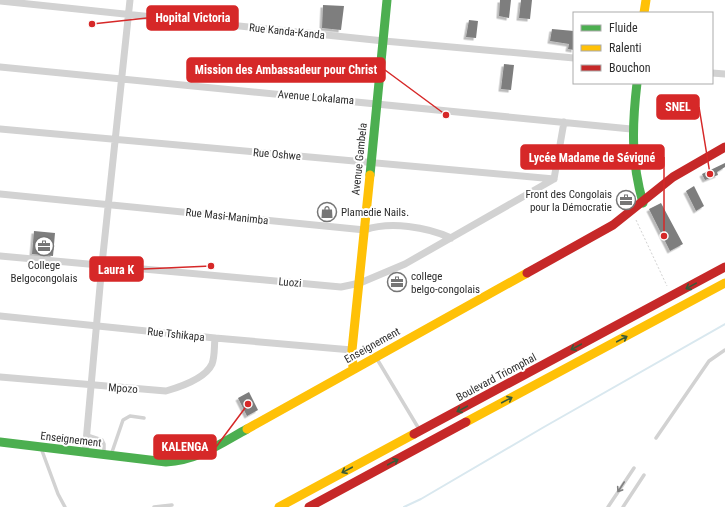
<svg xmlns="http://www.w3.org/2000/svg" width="725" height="507" font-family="'Roboto Condensed',sans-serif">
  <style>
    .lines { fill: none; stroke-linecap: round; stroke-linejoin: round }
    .stream { stroke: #d9e8ef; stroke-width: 2 }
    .building { fill: #7e7e7e; filter: url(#shadow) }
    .path { stroke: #d2d2d2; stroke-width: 1; stroke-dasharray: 2 2; stroke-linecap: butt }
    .lane { stroke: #d2d2d2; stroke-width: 3.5 }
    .street { stroke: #d2d2d2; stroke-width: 7 }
    .fast { stroke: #4caf50; stroke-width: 9 }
    .slow { stroke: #ffc107; stroke-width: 9 }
    .jam { stroke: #c62828; stroke-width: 9 }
    .oneway { stroke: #385a39 }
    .oneway2 { stroke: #808080 }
    .labels { text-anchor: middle; stroke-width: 4; stroke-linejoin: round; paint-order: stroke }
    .street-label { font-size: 11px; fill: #2d2d2d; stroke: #fff }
    .poi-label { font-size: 11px; fill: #2d2d2d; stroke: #fff; text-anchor: start }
    .leader { fill: none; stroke: #d62828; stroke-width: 1.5 }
    .callout-dot { fill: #d62828; stroke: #fff; stroke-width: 1.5 }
    .callout { fill: #d62828; stroke: #d62828; stroke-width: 1.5 }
    .callout-label { font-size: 12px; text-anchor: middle; font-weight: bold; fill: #fff }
  </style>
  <defs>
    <filter id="shadow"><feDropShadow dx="-2.5" dy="2.5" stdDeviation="0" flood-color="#0004"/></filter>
  </defs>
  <rect width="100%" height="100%" fill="#fff"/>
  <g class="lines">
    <!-- stream -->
    <path class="stream" d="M404 507 421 499 544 427 725 324"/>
  </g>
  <!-- building -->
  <path class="building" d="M500 0H511L509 18 499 16Z
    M521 0H532L530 19 519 18Z
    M323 5 344 6 341 30 322 28Z
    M469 20 478 21 476 38 466 37Z
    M552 29 574 31V50L568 49 569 44 550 41Z
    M504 64 514 65 511 90 501 89Z
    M725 163V167L717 172 718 175 705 180 702 174Z
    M694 186 704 206 696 211 686 191Z
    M661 203 683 244 670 251 649 209Z
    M34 231 55 233 53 256 32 254Z
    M249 392 258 410 247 416 238 398Z"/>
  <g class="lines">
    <!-- path -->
    <path class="path" d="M636 220 667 286"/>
    <!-- lane -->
    <path class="lane" d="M377 359 419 429
      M87 435 102 440 104 444V452
      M656 438 709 361 725 350
      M41 448 58 494 65 507
      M111 455 123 420 130 416 144 418
      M154 507 172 505
      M608 507 634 468
      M623 507 644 475"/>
    <!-- street -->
    <path class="street" d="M0 1 384 41 574 58
      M0 67 631 129
      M712 73 725 74
      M0 129 554 179
      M554 179 564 122
      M0 194 365 230C390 221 427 227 451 238
      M0 256 341 287 360 283 405 264 554 179
      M0 316 215 338 352 350
      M0 377 166 391C180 387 205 379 212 364 215 356 214 347 215 338
      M85 453 102 264 130 0"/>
    <!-- fast -->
    <path class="fast" d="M637 83C632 126 631 161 643 203
      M370 175 387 0
      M0 442 166 462C198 460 220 444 247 429"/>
    <!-- slow -->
    <path class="slow" d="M644 13 646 0
      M353 369 352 350 370 175
      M466 422 725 283
      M247 429 527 273
      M279 507 414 434"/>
    <!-- jam -->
    <path class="jam" d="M527 273 613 225 673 177 725 147
      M414 434 725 267
      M309 507 466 422"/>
  </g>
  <!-- one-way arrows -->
  <defs><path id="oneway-shaft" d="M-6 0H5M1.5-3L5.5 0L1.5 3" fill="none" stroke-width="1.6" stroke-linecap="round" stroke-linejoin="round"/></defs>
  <g class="oneway">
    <use href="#oneway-shaft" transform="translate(691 286) rotate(151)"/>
    <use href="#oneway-shaft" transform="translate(622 339) rotate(-28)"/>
    <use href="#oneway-shaft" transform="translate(576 347) rotate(152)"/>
    <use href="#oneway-shaft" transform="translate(507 400) rotate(-28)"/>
    <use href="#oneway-shaft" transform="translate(462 409) rotate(152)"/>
    <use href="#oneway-shaft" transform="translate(393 462) rotate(-28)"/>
    <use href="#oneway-shaft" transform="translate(347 470) rotate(152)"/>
  </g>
  <use class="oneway2" href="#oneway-shaft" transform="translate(621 487) rotate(123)"/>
  <!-- icons -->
  <defs>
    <g id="office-ring" transform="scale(1)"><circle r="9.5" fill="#fff" stroke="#767676" stroke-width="1.5"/><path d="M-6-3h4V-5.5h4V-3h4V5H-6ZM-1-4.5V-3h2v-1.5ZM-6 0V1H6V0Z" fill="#767676"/></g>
    <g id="shop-ring" transform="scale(1)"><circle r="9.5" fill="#fff" stroke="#767676" stroke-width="1.5"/><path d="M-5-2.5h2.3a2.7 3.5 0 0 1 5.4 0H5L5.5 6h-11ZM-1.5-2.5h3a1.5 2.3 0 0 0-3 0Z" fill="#767676"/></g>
  </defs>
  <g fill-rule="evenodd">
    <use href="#office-ring" x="626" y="200"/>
    <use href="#shop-ring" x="327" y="212"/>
    <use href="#office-ring" x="44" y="246"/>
    <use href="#office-ring" x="397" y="282"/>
  </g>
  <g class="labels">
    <!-- street labels -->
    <g class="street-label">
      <text transform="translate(287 31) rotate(6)" y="4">Rue Kanda-Kanda</text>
      <text transform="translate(316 97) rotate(5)" y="4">Avenue Lokalama</text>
      <text transform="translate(277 154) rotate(5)" y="4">Rue Oshwe</text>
      <text transform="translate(359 159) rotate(-84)" y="4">Avenue Gambela</text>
      <text transform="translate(227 216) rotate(6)" y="4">Rue Masi-Manimba</text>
      <text transform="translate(290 282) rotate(5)" y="4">Luozi</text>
      <text transform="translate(176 334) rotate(6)" y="4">Rue Tshikapa</text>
      <text transform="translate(372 345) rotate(-29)" y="4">Enseignement</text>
      <text transform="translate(496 377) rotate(-28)" y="4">Boulevard Triomphal</text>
      <text transform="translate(123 388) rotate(4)" y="4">Mpozo</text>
      <text transform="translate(71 439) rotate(7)" y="4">Enseignement</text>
    </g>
    <!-- poi labels -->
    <g class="poi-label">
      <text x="612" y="198" text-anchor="end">Front des Congolais<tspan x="612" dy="13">pour la Démocratie</tspan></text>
      <text x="341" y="216">Plamedie Nails.</text>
      <text x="44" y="269" text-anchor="middle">College<tspan x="44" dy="13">Belgocongolais</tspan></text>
      <text x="411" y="280">college<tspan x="411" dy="13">belgo-congolais</tspan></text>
    </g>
  </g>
  <!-- callouts -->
  <path class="leader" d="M92 24L147 18M446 115L385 70M710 174L699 107M664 236L664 157M211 266L143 269M248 404L216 447"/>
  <g class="callout-dot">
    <circle cx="92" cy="24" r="4"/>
    <circle cx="446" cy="115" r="4"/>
    <circle cx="710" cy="174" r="4"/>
    <circle cx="664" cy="236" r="4"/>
    <circle cx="211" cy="266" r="4"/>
    <circle cx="248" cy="404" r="4"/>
  </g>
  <g class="callout">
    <rect x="147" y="6" width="91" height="24" rx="4"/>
    <rect x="187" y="58" width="198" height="24" rx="4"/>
    <rect x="657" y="95" width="42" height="24" rx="4"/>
    <rect x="521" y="145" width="143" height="24" rx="4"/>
    <rect x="90" y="257" width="53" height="24" rx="4"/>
    <rect x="154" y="435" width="62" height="24" rx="4"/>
  </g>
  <g class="callout-label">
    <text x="193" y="22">Hopital Victoria</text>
    <text x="286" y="74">Mission des Ambassadeur pour Christ</text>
    <text x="678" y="111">SNEL</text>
    <text x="592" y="162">Lycée Madame de Sévigné</text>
    <text x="116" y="274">Laura K</text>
    <text x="185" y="451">KALENGA</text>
  </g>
  <!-- legend -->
  <rect x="573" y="12" width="140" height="72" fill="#ffffff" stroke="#ababab"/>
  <rect x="581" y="25" width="20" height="6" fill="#4caf50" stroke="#ababab"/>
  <text x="609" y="32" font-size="12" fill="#2d2d2d">Fluide</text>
  <rect x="581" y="45" width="20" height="6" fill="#ffc107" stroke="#ababab"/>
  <text x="609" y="52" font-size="12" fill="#2d2d2d">Ralenti</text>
  <rect x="581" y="65" width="20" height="6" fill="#c62828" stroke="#ababab"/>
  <text x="609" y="72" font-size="12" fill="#2d2d2d">Bouchon</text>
</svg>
